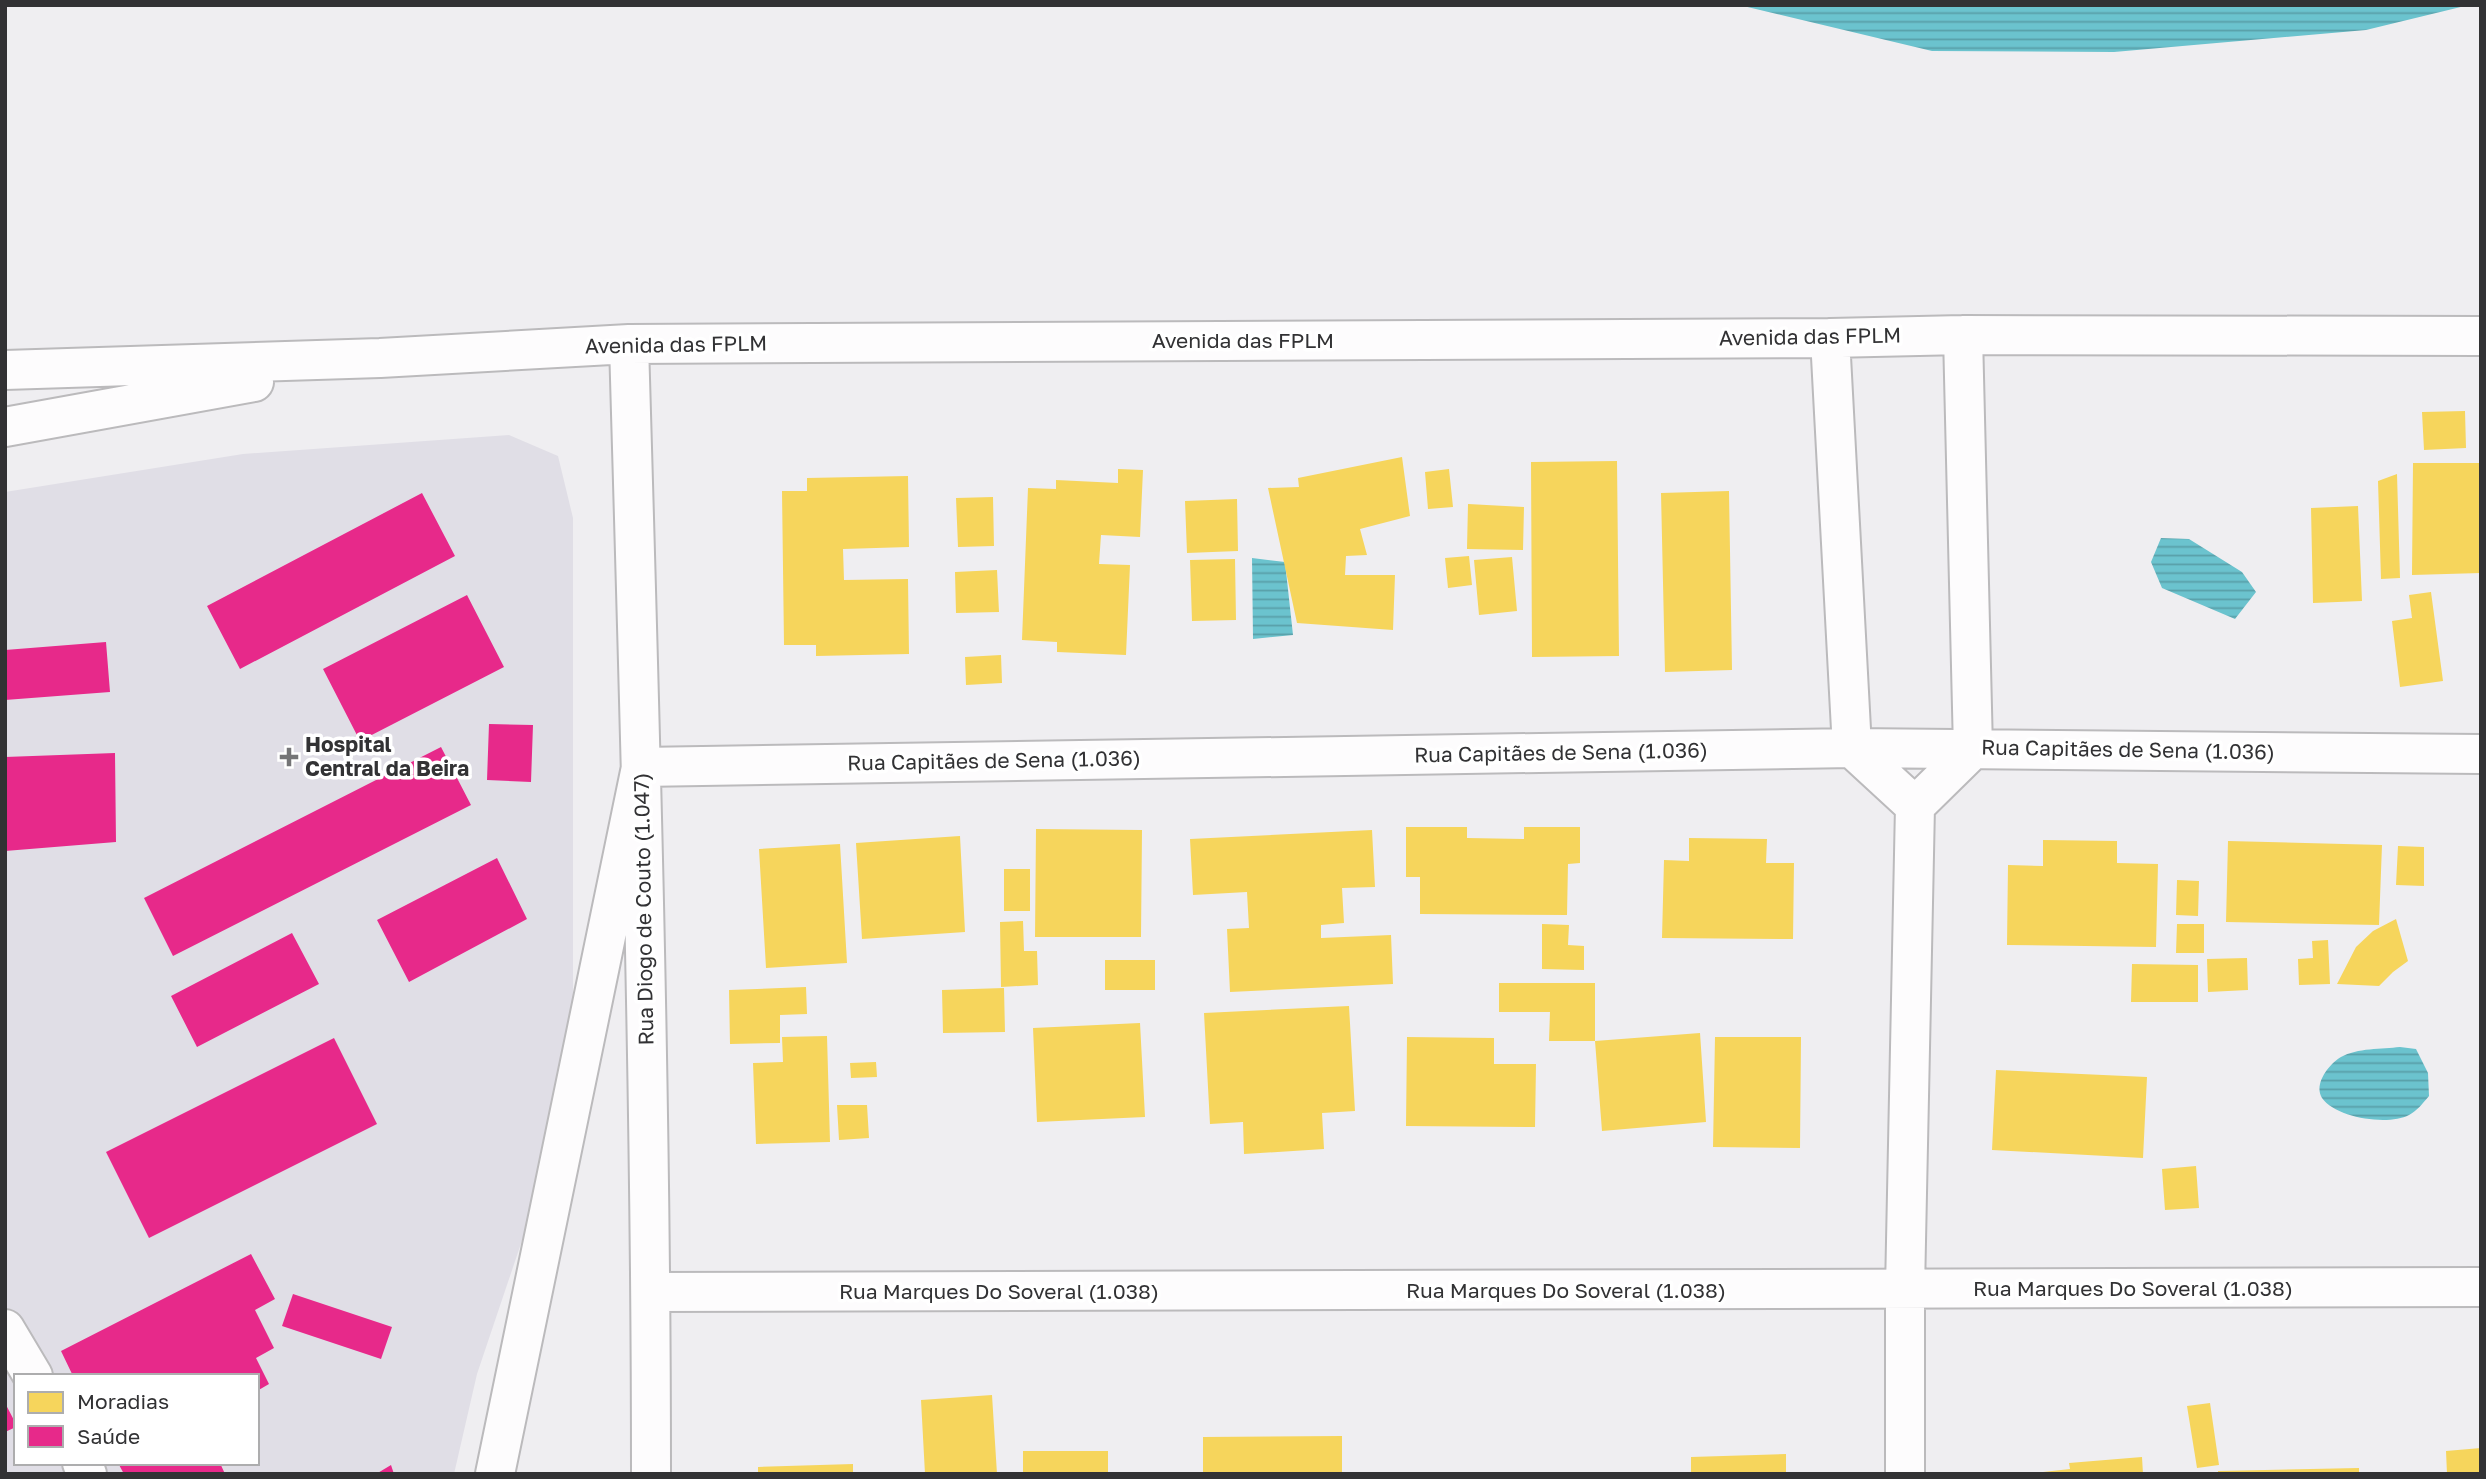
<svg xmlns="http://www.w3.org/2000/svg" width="2486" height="1479" font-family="'Golos Text',sans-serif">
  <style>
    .built { fill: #e0dee6; fill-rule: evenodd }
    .water { fill: url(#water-rules) }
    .homes { fill: #f6d55c }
    .health { fill: #e7298a }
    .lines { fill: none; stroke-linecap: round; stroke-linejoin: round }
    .minor-casing { stroke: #bbbabc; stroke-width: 42 }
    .minor { stroke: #fdfcfd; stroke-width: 38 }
    .poi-dot { fill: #747476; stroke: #fff; stroke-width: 2.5 }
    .labels { text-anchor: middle; stroke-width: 7; stroke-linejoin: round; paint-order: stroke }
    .street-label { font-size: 21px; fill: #323234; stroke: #fff }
    .poi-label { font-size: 21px; font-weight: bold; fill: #323234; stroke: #fff; text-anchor: start }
  </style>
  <defs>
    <pattern id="water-rules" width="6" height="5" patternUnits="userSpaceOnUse" patternTransform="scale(1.75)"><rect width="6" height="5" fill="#6bc3ce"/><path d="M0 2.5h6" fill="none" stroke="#599fa8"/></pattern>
  </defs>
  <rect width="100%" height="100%" fill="#efeef1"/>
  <!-- built -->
  <path class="built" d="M509 435 558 456 573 518V997L536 1199 477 1374 454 1474H5V492L243 454ZM16 1376H257V1463H16Z"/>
  <!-- water -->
  <path class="water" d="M1739 5H2469L2366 30 2114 52 1932 51Z
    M2161 538 2189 539 2242 572 2256 592 2235 619 2162 588 2151 562Z
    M1252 558 1285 562 1293 635 1253 639Z
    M2400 1047 2416 1049 2428 1073 2429 1096C2423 1103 2417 1111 2409 1115 2388 1126 2336 1118 2322 1098 2313 1084 2330 1063 2341 1057 2357 1048 2382 1049 2400 1047Z"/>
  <!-- homes -->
  <path class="homes" d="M2465 411 2466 448 2424 450 2422 412Z
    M1402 457 1410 516 1360 529 1367 555 1346 556 1345 575H1395L1393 630 1297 623 1268 488 1299 487 1298 478Z
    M1617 461 1619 656 1532 657 1531 462Z
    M2413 463H2481V573L2412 575Z
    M1118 469 1143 470 1140 537 1101 535 1099 564 1130 565 1126 655 1057 652V642L1022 640 1028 488 1056 489V480L1118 483Z
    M1449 469 1453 507 1428 509 1425 472Z
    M2397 474 2400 578 2381 579 2378 481Z
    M908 476 909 547 843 549 844 580 908 579 909 654 816 656V645H784L782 491H807V478Z
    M1729 491 1732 670 1665 672 1661 493Z
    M993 497 994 546 958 547 956 498Z
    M1237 499 1238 551 1187 553 1185 501Z
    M1468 504 1524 507 1523 550 1467 549Z
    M2358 506 2362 601 2313 603 2311 508Z
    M1469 556 1472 585 1448 588 1445 558Z
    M1512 557 1517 611 1479 615 1474 560Z
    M1235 559 1236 620 1192 621 1190 560Z
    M997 570 999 612 956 613 955 572Z
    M2431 592 2443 681 2400 687 2392 621 2412 618 2409 595Z
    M1001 655 1002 683 966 685 965 657Z
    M1406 827H1467V838L1524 839V827H1580V863L1568 864 1567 915 1420 914V877H1406Z
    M1036 829 1142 830 1141 937H1035Z
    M1372 830 1375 887 1342 888 1344 923 1321 925V938L1391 935 1393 984 1230 992 1227 929 1249 928 1247 892 1193 895 1190 839Z
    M960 836 965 932 862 939 856 843Z
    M1689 838 1767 839 1766 863H1794L1793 939 1662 938 1664 860 1689 861Z
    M2043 840 2117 841V863L2158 864 2156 947 2007 945 2008 865 2043 866Z
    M2228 841 2382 845 2379 925 2226 922Z
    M840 844 847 963 766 968 759 849Z
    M2398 846 2424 847V886L2396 885Z
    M1004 869H1030V911H1004Z
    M2177 880 2199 881 2198 916 2176 915Z
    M2396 919 2408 961 2393 972 2379 986 2337 984 2356 947 2373 931Z
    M1023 921 1024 951H1037L1038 985 1001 987 1000 922Z
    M1542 924 1569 925 1568 945 1584 946V970L1542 969Z
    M2177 924H2204V953H2176Z
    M2328 940 2330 984 2299 985 2298 959 2313 958 2312 941Z
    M2247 958 2248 990 2208 992 2207 959Z
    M1105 960H1155V990H1105Z
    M2132 964 2198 965V1002H2131Z
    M1499 983H1595V1041H1549L1550 1012H1499Z
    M806 987 807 1014 780 1015V1043L730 1044 729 990Z
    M1004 988 1005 1032 943 1033 942 990Z
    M1349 1006 1355 1111 1322 1113 1324 1149 1244 1154 1243 1122 1210 1124 1204 1013Z
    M1140 1023 1145 1117 1037 1122 1033 1028Z
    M1700 1033 1706 1122 1602 1131 1595 1041Z
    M827 1036 830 1142 756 1144 753 1063 783 1062 782 1037Z
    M1407 1037 1494 1038V1064H1536L1535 1127 1406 1126Z
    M1715 1037H1801L1800 1148 1713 1147Z
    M876 1062 877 1077 851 1078 850 1063Z
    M1996 1070 2147 1077 2143 1158 1992 1150Z
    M837 1105H867L869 1138 839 1140Z
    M2196 1166 2199 1208 2165 1210 2162 1169Z
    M992 1395 997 1474H925L921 1400Z
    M2210 1403 2219 1465 2197 1468 2187 1406Z
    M1342 1436V1474H1203V1437Z
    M2481 1448V1474H2447L2446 1451Z
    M1023 1451H1108V1474H1023Z
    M1786 1454V1474H1691V1457Z
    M2142 1457 2143 1474H2043V1472L2070 1469 2069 1463Z
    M853 1464V1474H758V1467Z
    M2359 1468V1474H2218V1471Z"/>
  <!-- health -->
  <path class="health" d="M422 493 455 556 240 669 207 606Z
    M467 595 504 667 360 741 323 669Z
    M106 642 110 692 5 700V650Z
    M489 724 533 725 531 782 487 780Z
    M441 747 471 805 173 956 144 898Z
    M115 753 116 842 5 851V757Z
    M497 858 527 919 409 982 377 920Z
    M292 933 319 984 197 1047 171 996Z
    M334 1038 377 1124 149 1238 106 1152Z
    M251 1254 275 1299 255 1310 274 1348 256 1358 269 1384 257 1391V1376H73L61 1351Z
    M293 1294 392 1327 381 1359 282 1326Z
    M5 1403 16 1424V1427L5 1432Z
    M118 1463H220L225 1474H124Z
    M391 1465 394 1474H376Z"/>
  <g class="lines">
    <!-- minor casing -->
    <g class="minor-casing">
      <path id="minor" d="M1830 338 1852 748 1915 806
        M629 344C640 720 651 1097 651 1474
        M5 370 380 358 629 344 1830 338 1963 335 2481 336
        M5 427 254 382
        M651 1292 2481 1287
        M5 1329 33 1376
        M82 1463 87 1474
        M495 1474 641 767 1852 748 2481 754
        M1905 1474V1290L1915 806 1973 749 1963 335"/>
    </g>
    <!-- minor -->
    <use href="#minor" class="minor"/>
  </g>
  <!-- markers -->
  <path class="poi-dot" d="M285.5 746.5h7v7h7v7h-7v7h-7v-7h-7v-7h7z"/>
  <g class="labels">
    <!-- street labels -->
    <g class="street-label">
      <text transform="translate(1810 337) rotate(-1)" y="7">Avenida das FPLM</text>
      <text x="1243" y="348">Avenida das FPLM</text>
      <text transform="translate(676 345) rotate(-1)" y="7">Avenida das FPLM</text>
      <text transform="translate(2128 750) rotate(1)" y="7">Rua Capitães de Sena (1.036)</text>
      <text transform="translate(1561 753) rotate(-1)" y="7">Rua Capitães de Sena (1.036)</text>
      <text transform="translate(994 761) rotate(-1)" y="7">Rua Capitães de Sena (1.036)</text>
      <text transform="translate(644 909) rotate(-91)" y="7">Rua Diogo de Couto (1.047)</text>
      <text x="2133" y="1296">Rua Marques Do Soveral (1.038)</text>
      <text x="1566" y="1298">Rua Marques Do Soveral (1.038)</text>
      <text x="999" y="1299">Rua Marques Do Soveral (1.038)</text>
    </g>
    <!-- poi labels -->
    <g class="poi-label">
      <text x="305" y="752">Hospital<tspan x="305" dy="24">Central da Beira</tspan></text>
    </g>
  </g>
  <!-- border -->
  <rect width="2486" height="1479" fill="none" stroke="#323234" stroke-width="14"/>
  <!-- legend -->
  <rect x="14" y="1374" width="245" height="91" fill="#ffffff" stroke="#adadae" stroke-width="2"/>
  <rect x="28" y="1392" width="35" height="21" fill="#f6d55c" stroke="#adadae" stroke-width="2"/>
  <text x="77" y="1409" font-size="21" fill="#323234">Moradias</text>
  <rect x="28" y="1426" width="35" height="21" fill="#e7298a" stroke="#adadae" stroke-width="2"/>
  <text x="77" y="1444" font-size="21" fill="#323234">Saúde</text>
</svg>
